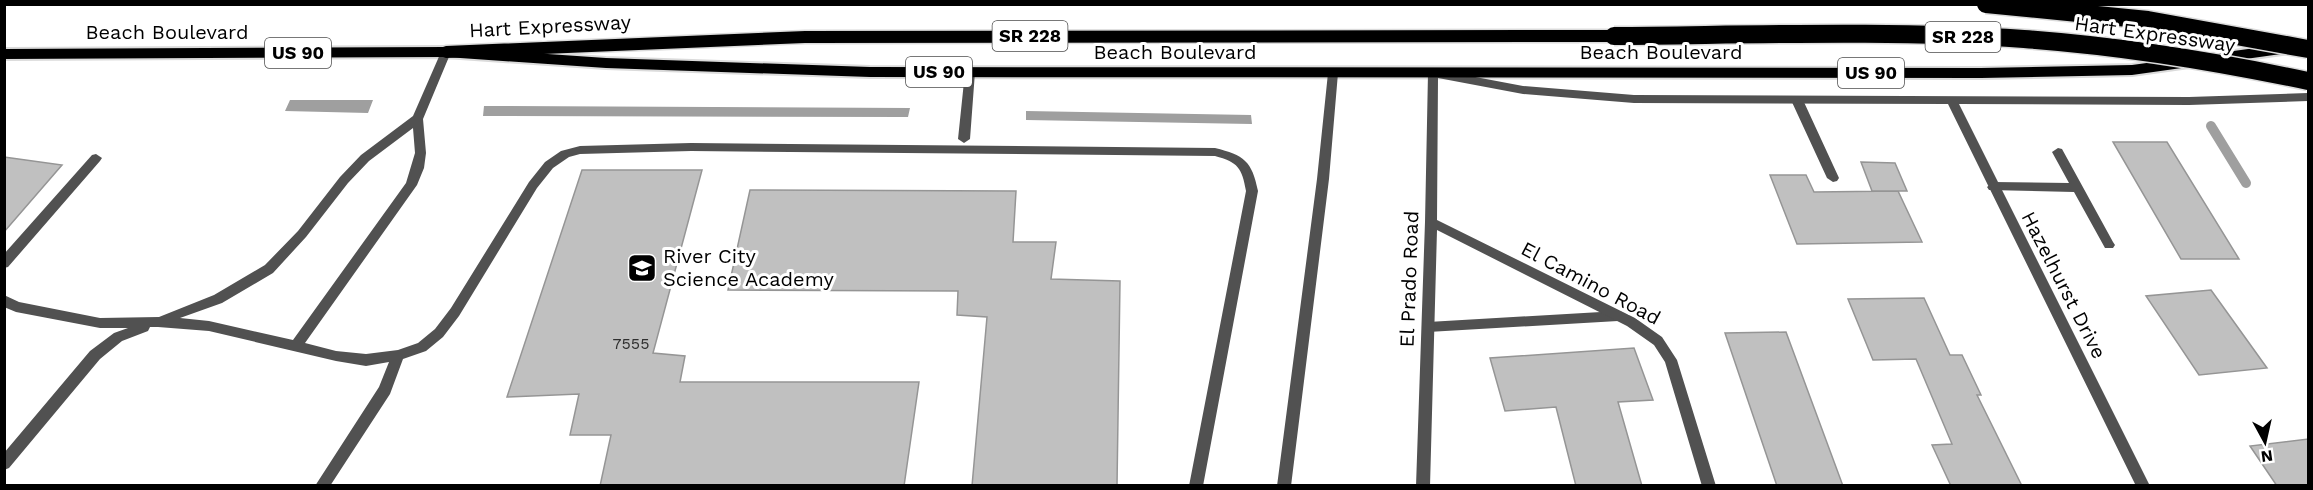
<svg xmlns="http://www.w3.org/2000/svg" width="2313" height="490" font-family="'Work Sans',sans-serif">
  <style>
    .water { fill: #9f9f9f }
    .lines { fill: none; stroke-linecap: round; stroke-linejoin: round }
    .stream { stroke: #9f9f9f; stroke-width: 10 }
    .building { fill: #c0c0c0; stroke: #959595; stroke-width: 1.5 }
    .trunk-casing { stroke: #dbdbdb; stroke-width: 4 }
    .motorway-casing { stroke: #dbdbdb; stroke-width: 3 }
    .service { fill: #515151; fill-rule: evenodd }
    .minor { fill: #515151; fill-rule: evenodd }
    .trunk { fill: #000; fill-rule: evenodd }
    .motorway { fill: #000; fill-rule: evenodd }
    .motorway-bridge-casing { stroke: #dbdbdb; stroke-width: 21; stroke-linecap: butt }
    .motorway-bridge { stroke: #000; stroke-width: 18 }
    .labels { text-anchor: middle; stroke-width: 6; stroke-linejoin: round; paint-order: stroke }
    .number-label { font-size: 16px; fill: #303030 }
    .shield { fill: #fff; stroke: #4c4c4c; stroke-width: 1.5 }
    .shield-label { font-size: 18px; font-weight: bold; fill: #000 }
    .street-label { font-size: 20px; fill: #000; stroke: #fff }
    .poi-label { font-size: 20px; fill: #000; stroke: #fff; text-anchor: start }
  </style>
  <rect width="100%" height="100%" fill="#fff"/>
  <!-- water -->
  <path class="water" d="M290 100H373L368 113 285 111Z
    M484 106 910 108 908 117 483 116Z
    M1026 111 1251 115 1252 124 1026 120Z"/>
  <g class="lines">
    <!-- stream -->
    <path class="stream" d="M2211 126 2246 183"/>
  </g>
  <!-- building -->
  <path class="building" d="M2113 142H2167L2239 259H2181Z
    M4 157 62 165 4 232Z
    M1861 162 1895 163 1907 191H1872Z
    M582 170H702L653 353 685 356 680 382H919L904 486H600L611 435H570L579 394 507 397Z
    M1770 175H1806L1814 192 1898 191 1922 242 1797 244Z
    M750 190 1016 191 1013 242H1056L1051 279 1120 281 1117 486H972L987 317 957 315 958 291 728 290Z
    M2211 290 2267 368 2199 375 2146 296Z
    M1924 298 1950 355H1962L1981 395H1977L2022 486H1951L1932 445 1952 444 1916 359 1873 360 1848 299Z
    M1786 332 1843 486H1777L1725 333Z
    M1634 348 1653 400 1618 402 1642 486H1576L1556 407 1505 411 1490 358Z
    M2308 439V486H2277L2250 446Z"/>
  <g class="lines">
    <!-- trunk casing -->
    <g class="trunk-casing">
      <path id="trunk" d="M2291 43 2296 44 2298 48 2296 52 2132 75 1981 78 870 77 606 68 446 57 4 59V49L446 47 606 58 870 67 1981 68 2132 65Z"/>
    </g>
    <!-- motorway casing -->
    <g class="motorway-casing">
      <path id="motorway" d="M1614 30 1620 32 1622 36 1620 40 1614 42 805 43 446 58 440 56 438 52 440 48 446 46 805 31Z"/>
    </g>
    <!-- service -->
    <path class="service" d="M446 48 451 52 423 119 426 153 424 168 417 185 305 343 336 351 366 354 398 350 418 343 435 329 451 308 529 182 545 162 561 151 580 146 691 143 1215 148C1244 155 1252 161 1258 191L1203 486H1189L1246 191C1242 168 1238 162 1215 156L691 151 580 154 569 157 553 168 537 188 459 316 443 337 426 351 403 359 390 394 330 486H315L379 387 389 362 366 366 336 361 209 331 158 327H150L148 331 122 341 100 359 9 468 4 470V453L90 351 114 333 128 328H100L16 312 4 307V295L19 302 100 318 159 317 214 295 265 265 298 231 340 177 361 155 413 116 441 52ZM413 128 415 153 406 183 293 340 209 321 180 318 222 303 273 273 306 237 348 183 369 161Z
      M970 68 975 72 970 139 964 143 958 139 965 72Z
      M1333 69 1338 73 1329 179 1291 486H1277L1317 179 1328 73Z
      M1797 96 1803 100 1839 178 1837 181 1833 182 1827 178 1791 100Z
      M2058 148 2062 149 2113 242 2115 245 2113 248H2105L2074 192 1989 190 1987 187 1993 182 2069 183 2052 152Z
      M96 154 102 158 100 161 8 267 4 268V254L92 155Z
      M1618 311 1622 312 1624 316 1622 320 1618 321 1428 332 1424 331 1422 327 1424 323 1428 322Z"/>
    <!-- minor -->
    <path class="minor" d="M1433 69 1523 86 1634 95 2189 97 2308 93V101L2189 105 1959 104 2150 486H2136L1948 104 1634 103 1523 94 1438 78 1437 220 1635 318 1662 337 1677 360 1716 486H1702L1665 362 1654 345 1627 326 1437 230 1430 486H1416L1425 222 1428 73Z"/>
    <!-- trunk -->
    <use href="#trunk" class="trunk"/>
    <!-- motorway -->
    <use href="#motorway" class="motorway"/>
    <!-- motorway-bridge casing -->
    <g class="motorway-bridge-casing">
      <path id="motorway-bridge" d="M1986 4 2148 20 2308 49
        M1614 36C1751 35 1888 30 2024 39 2120 46 2214 61 2308 81"/>
    </g>
    <!-- motorway-bridge -->
    <use href="#motorway-bridge" class="motorway-bridge"/>
  </g>
  <!-- icons -->
  <defs>
    <g id="school-square" transform="scale(1.5)"><rect x="-9" y="-9" width="18" height="18" rx="4" fill="#000" stroke="#fff"/><path d="M0-5L7-2L0 1L-7-2ZM-4 1L0 2.5L4 1V4Q0 6-4 4Z" fill="#fff"/></g>
  </defs>
  <g fill-rule="evenodd">
    <use href="#school-square" x="642" y="268"/>
  </g>
  <g class="labels">
    <!-- number labels -->
    <g class="number-label">
      <text x="631" y="349">7555</text>
    </g>
    <!-- shield labels -->
    <g class="shield">
      <rect x="992.5" y="21" width="75" height="30" rx="4.5"/>
      <rect x="1925.5" y="22" width="75" height="30" rx="4.5"/>
      <rect x="265" y="38" width="66" height="30" rx="4.5"/>
      <rect x="906" y="57" width="66" height="30" rx="4.5"/>
      <rect x="1838" y="58" width="66" height="30" rx="4.5"/>
    </g>
    <g class="shield-label">
      <text x="1030" y="42">SR 228</text>
      <text x="1963" y="43">SR 228</text>
      <text x="298" y="59">US 90</text>
      <text x="939" y="78">US 90</text>
      <text x="1871" y="79">US 90</text>
    </g>
    <!-- street labels -->
    <g class="street-label">
      <text transform="translate(550 26) rotate(-3)" y="7">Hart Expressway</text>
      <text x="167" y="39">Beach Boulevard</text>
      <text transform="translate(2155 34) rotate(8)" y="7">Hart Expressway</text>
      <text x="1175" y="59">Beach Boulevard</text>
      <text x="1661" y="59">Beach Boulevard</text>
      <text transform="translate(1409 279) rotate(-88)" y="7">El Prado Road</text>
      <text transform="translate(1591 283) rotate(28)" y="7">El Camino Road</text>
      <text transform="translate(2064 285) rotate(63)" y="7">Hazelhurst Drive</text>
    </g>
    <!-- poi labels -->
    <g class="poi-label">
      <text x="663" y="263">River City<tspan x="663" dy="23">Science Academy</tspan></text>
    </g>
  </g>
  <!-- border -->
  <rect width="2313" height="490" fill="none" stroke="#000000" stroke-width="12"/>
  <!-- north arrow -->
  <g transform="translate(2265 442) rotate(172)" stroke="#ffffff" stroke-width="4.5" paint-order="stroke">
  <path d="M0-4.5L10 22L0 15L-10 22Z" fill="#000000"/>
  <text y="-9" font-size="16" font-weight="bold" text-anchor="middle" fill="#000000">N</text>
  </g>
</svg>
